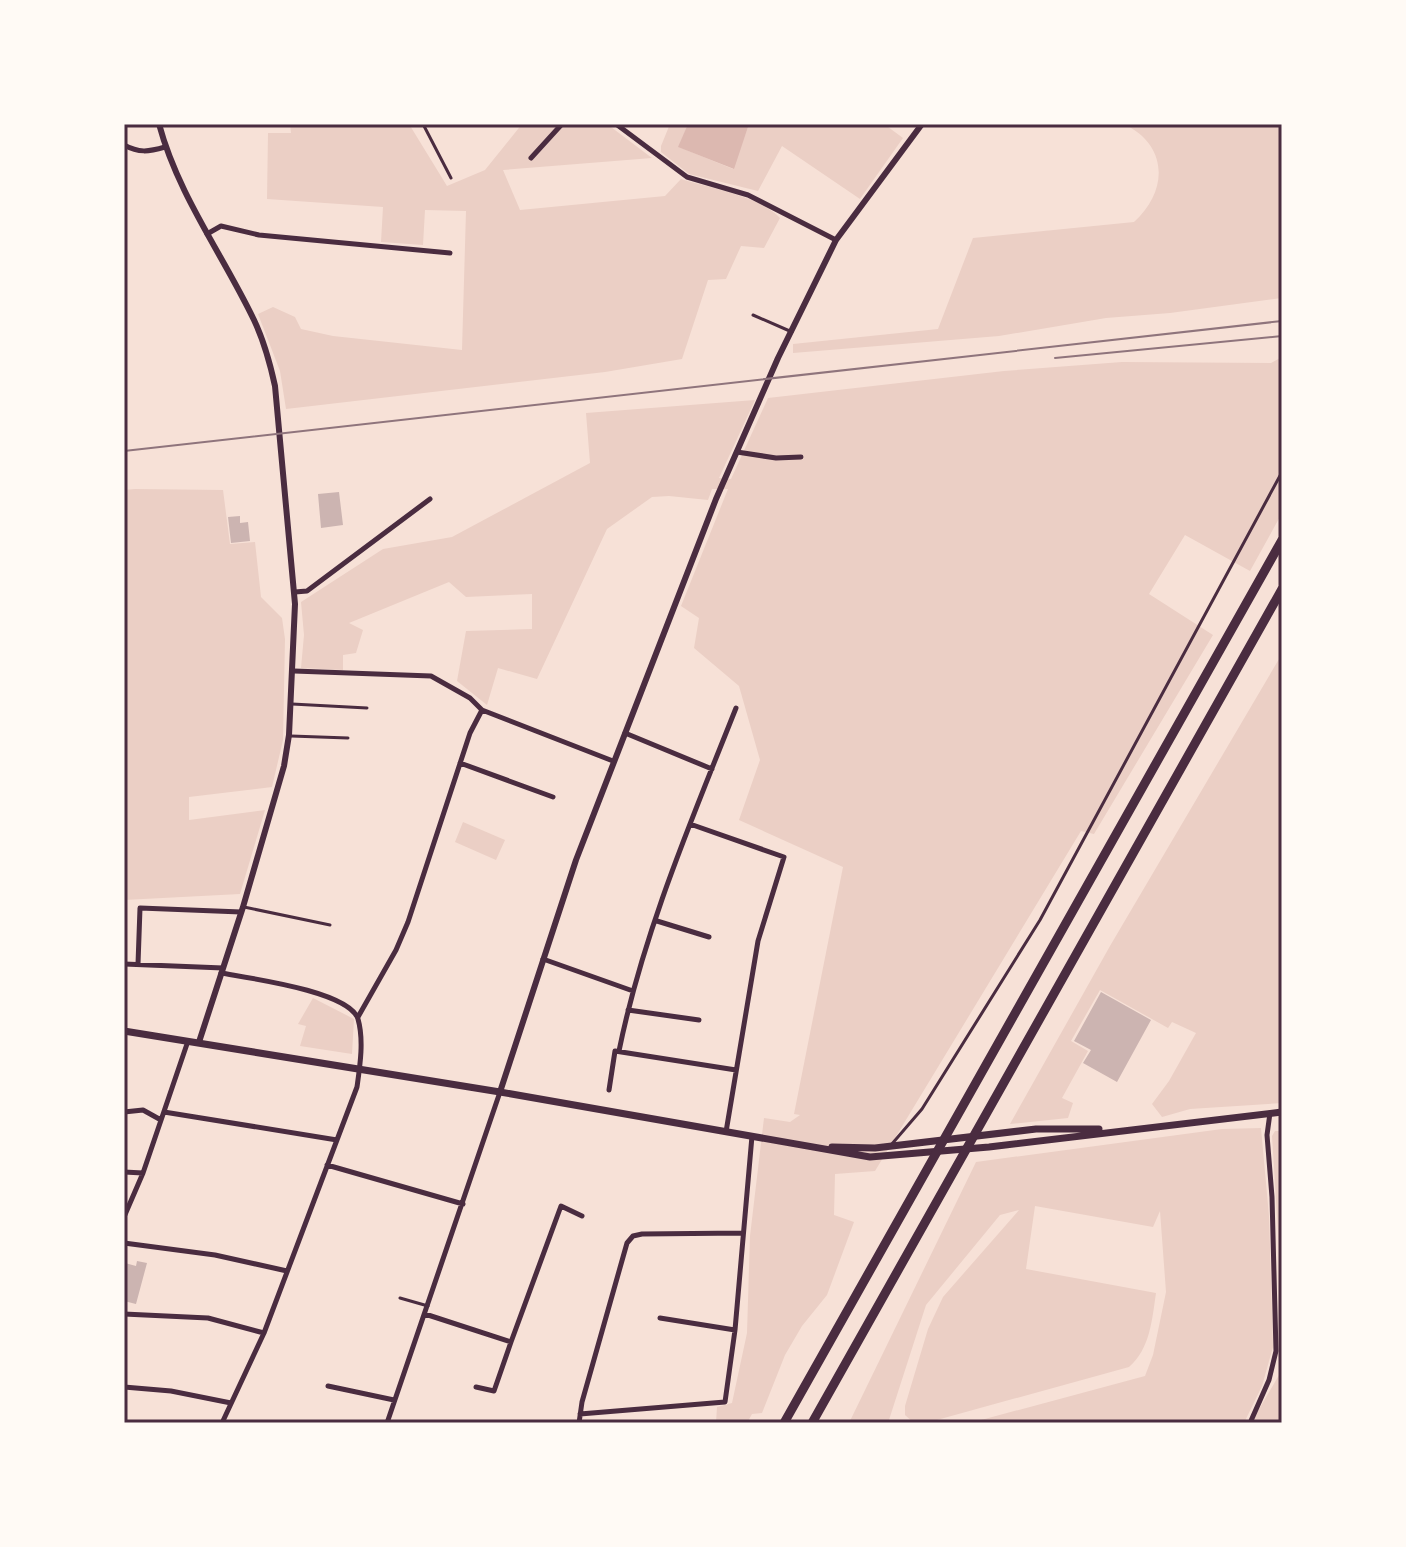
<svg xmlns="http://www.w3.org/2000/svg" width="1406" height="1547" font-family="'Crimson Pro',serif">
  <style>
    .green { fill: #ebcfc5 }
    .water { fill: #dcb8b0 }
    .building { fill: #ccb4b1 }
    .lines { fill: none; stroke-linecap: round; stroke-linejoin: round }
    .service { stroke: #4a2c40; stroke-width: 3 }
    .minor { stroke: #4a2c40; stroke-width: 5 }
    .tertiary { stroke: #4a2c40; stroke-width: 6 }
    .secondary { stroke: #4a2c40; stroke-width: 7 }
    .motorway { stroke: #4a2c40; stroke-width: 9 }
    .rail { stroke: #8f747c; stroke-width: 2 }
    .neatline { fill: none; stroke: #4a2c40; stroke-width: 3 }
  </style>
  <rect width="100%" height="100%" fill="#f7e1d7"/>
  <!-- green -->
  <path class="green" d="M290 124H409L447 186 485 170 522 124H607L652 158 503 170 520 210 665 196 681 179C707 187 762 197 780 218L764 248 741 246 726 279 708 280 682 359 605 372 286 409 280 371 258 314 273 307 295 317 301 329 333 336 462 350 466 211 425 210 423 245 381 242 383 207 267 199 268 133H291Z
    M670 124H688L679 147 733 169 749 124H884L903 138 860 199 782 146 758 191 689 174 661 152V146Z
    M1124 124H1282V298L1170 313 1106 318 999 336 793 353V344L938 329 973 238 1134 222C1168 191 1169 146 1124 124Z
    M1282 357V513L1250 571 1185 535 1149 594 1213 635 1094 834 1081 831 875 1171 835 1174 834 1215 854 1222 827 1295 802 1326 785 1355 762 1413 752 1414 747 1423H716L717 1407 732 1403 747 1333 750 1236 764 1118 790 1122 800 1115 794 1114 843 867 739 820 760 760 739 686 694 648 699 618 681 606 728 489H712L708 500 669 496 652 497 607 529 537 679 498 668 487 705 457 681 466 631 532 629V594L466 597 449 582 349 623 363 630 356 653 343 655V670L301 668 304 635 301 602 383 549 452 537 590 463 586 413 755 400 719 478 731 479 768 398 1004 371 1122 362 1271 363Z
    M135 489 223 490 230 544 255 542 261 597 282 618 285 639 283 740 272 787 189 797V820L265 810 240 894 124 900V490Z
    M1282 654V1103L1190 1109 1162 1117 1152 1104 1169 1081 1196 1033 1172 1022 1168 1028 1100 990 1071 1041 1088 1051 1062 1098 1073 1103 1068 1118 1010 1124 1110 946Z
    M463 822 505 840 496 860 455 842Z
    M313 998 354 1019 352 1054 300 1046 306 1026 298 1024Z
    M1261 1128 1269 1216 1273 1347 1262 1386 1244 1423H970L1145 1376 1153 1355 1166 1292 1160 1211 1153 1227 1035 1206 1026 1269 1156 1293C1152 1320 1150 1349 1129 1367L926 1423H914L905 1415V1406L928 1329 943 1297 1019 1210 1000 1215 926 1305 888 1423H849L976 1162 1222 1129Z
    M1275 1131H1282V1296L1272 1136Z
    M1282 1357V1423H1251L1282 1370Z"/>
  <!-- water -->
  <path class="water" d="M688 124H749L734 169 678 147Z"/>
  <!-- building -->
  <path class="building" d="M339 492 343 525 321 528 318 494Z
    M240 516V523L248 522 250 541 231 543 228 517Z
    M1101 992 1151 1020 1117 1082 1083 1063 1091 1050 1074 1041Z
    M137 1261 147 1263 136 1304 124 1301V1266L125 1263 136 1266Z"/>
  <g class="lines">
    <!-- service -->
    <path class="service" d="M423 124 451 178
      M753 315 792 332
      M292 704 367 708
      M291 736 348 738
      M244 907 330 925
      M891 1145 922 1109 1040 920 1282 472
      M400 1298 428 1306"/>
    <!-- minor -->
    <path class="minor" d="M616 124 687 177 748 195 836 240
      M124 145C139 153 148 152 165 147
      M531 158 562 124
      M207 234 221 226 259 235 450 253
      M737 452 776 458 801 457
      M295 592 307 591 430 499
      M294 671 431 676 470 698 482 710 613 761
      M625 733 712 769
      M460 763 553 797
      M690 824 784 857 758 941 726 1132
      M657 921 709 937
      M543 959 633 991
      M124 964 223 968
      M138 964 140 908 241 912
      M221 973C248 978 349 991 358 1019 364 1040 360 1066 357 1087L264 1333 222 1423
      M628 1010 699 1020
      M358 1017 396 950 408 922 470 733 482 710
      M619 1051C643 933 692 819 736 708
      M609 1090 615 1051 736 1070
      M124 1112 143 1110 161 1120
      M164 1112 337 1140
      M327 1165 463 1204
      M124 1172 143 1173
      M124 1217 143 1173 188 1041
      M124 1243 215 1255 287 1271
      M124 1314 208 1318 264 1333
      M425 1314 511 1342 494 1391 476 1387
      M660 1318 735 1330
      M511 1342 561 1206 582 1216
      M328 1386 394 1400
      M124 1387 171 1391 231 1403
      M580 1414 725 1402 735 1330 752 1136
      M387 1423 500 1092
      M579 1423 582 1402 627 1243 633 1236 642 1234 743 1233
      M1250 1423 1269 1380 1276 1351 1272 1197 1267 1135 1270 1113"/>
    <!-- tertiary -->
    <path class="tertiary" d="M159 124C178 195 223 255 254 320 264 341 270 363 275 386L295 604 289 735 284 766 243 907 199 1042
      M500 1092 576 860 716 499 778 358 836 240 922 124"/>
    <!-- secondary -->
    <path class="secondary" d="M124 1031 500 1092 870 1157 989 1147 1282 1112
      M832 1147 875 1148 1036 1129H1099"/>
    <!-- motorway -->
    <path class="motorway" d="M784 1423 1282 540
      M812 1423 1282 589"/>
    <!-- rail -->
    <path class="rail" d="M1055 358 1282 336
      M124 451 1282 321"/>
  </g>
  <!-- border -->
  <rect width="1406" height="1547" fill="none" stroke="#fffaf5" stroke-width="252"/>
  <rect x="126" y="126" width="1154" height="1295" class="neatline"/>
</svg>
